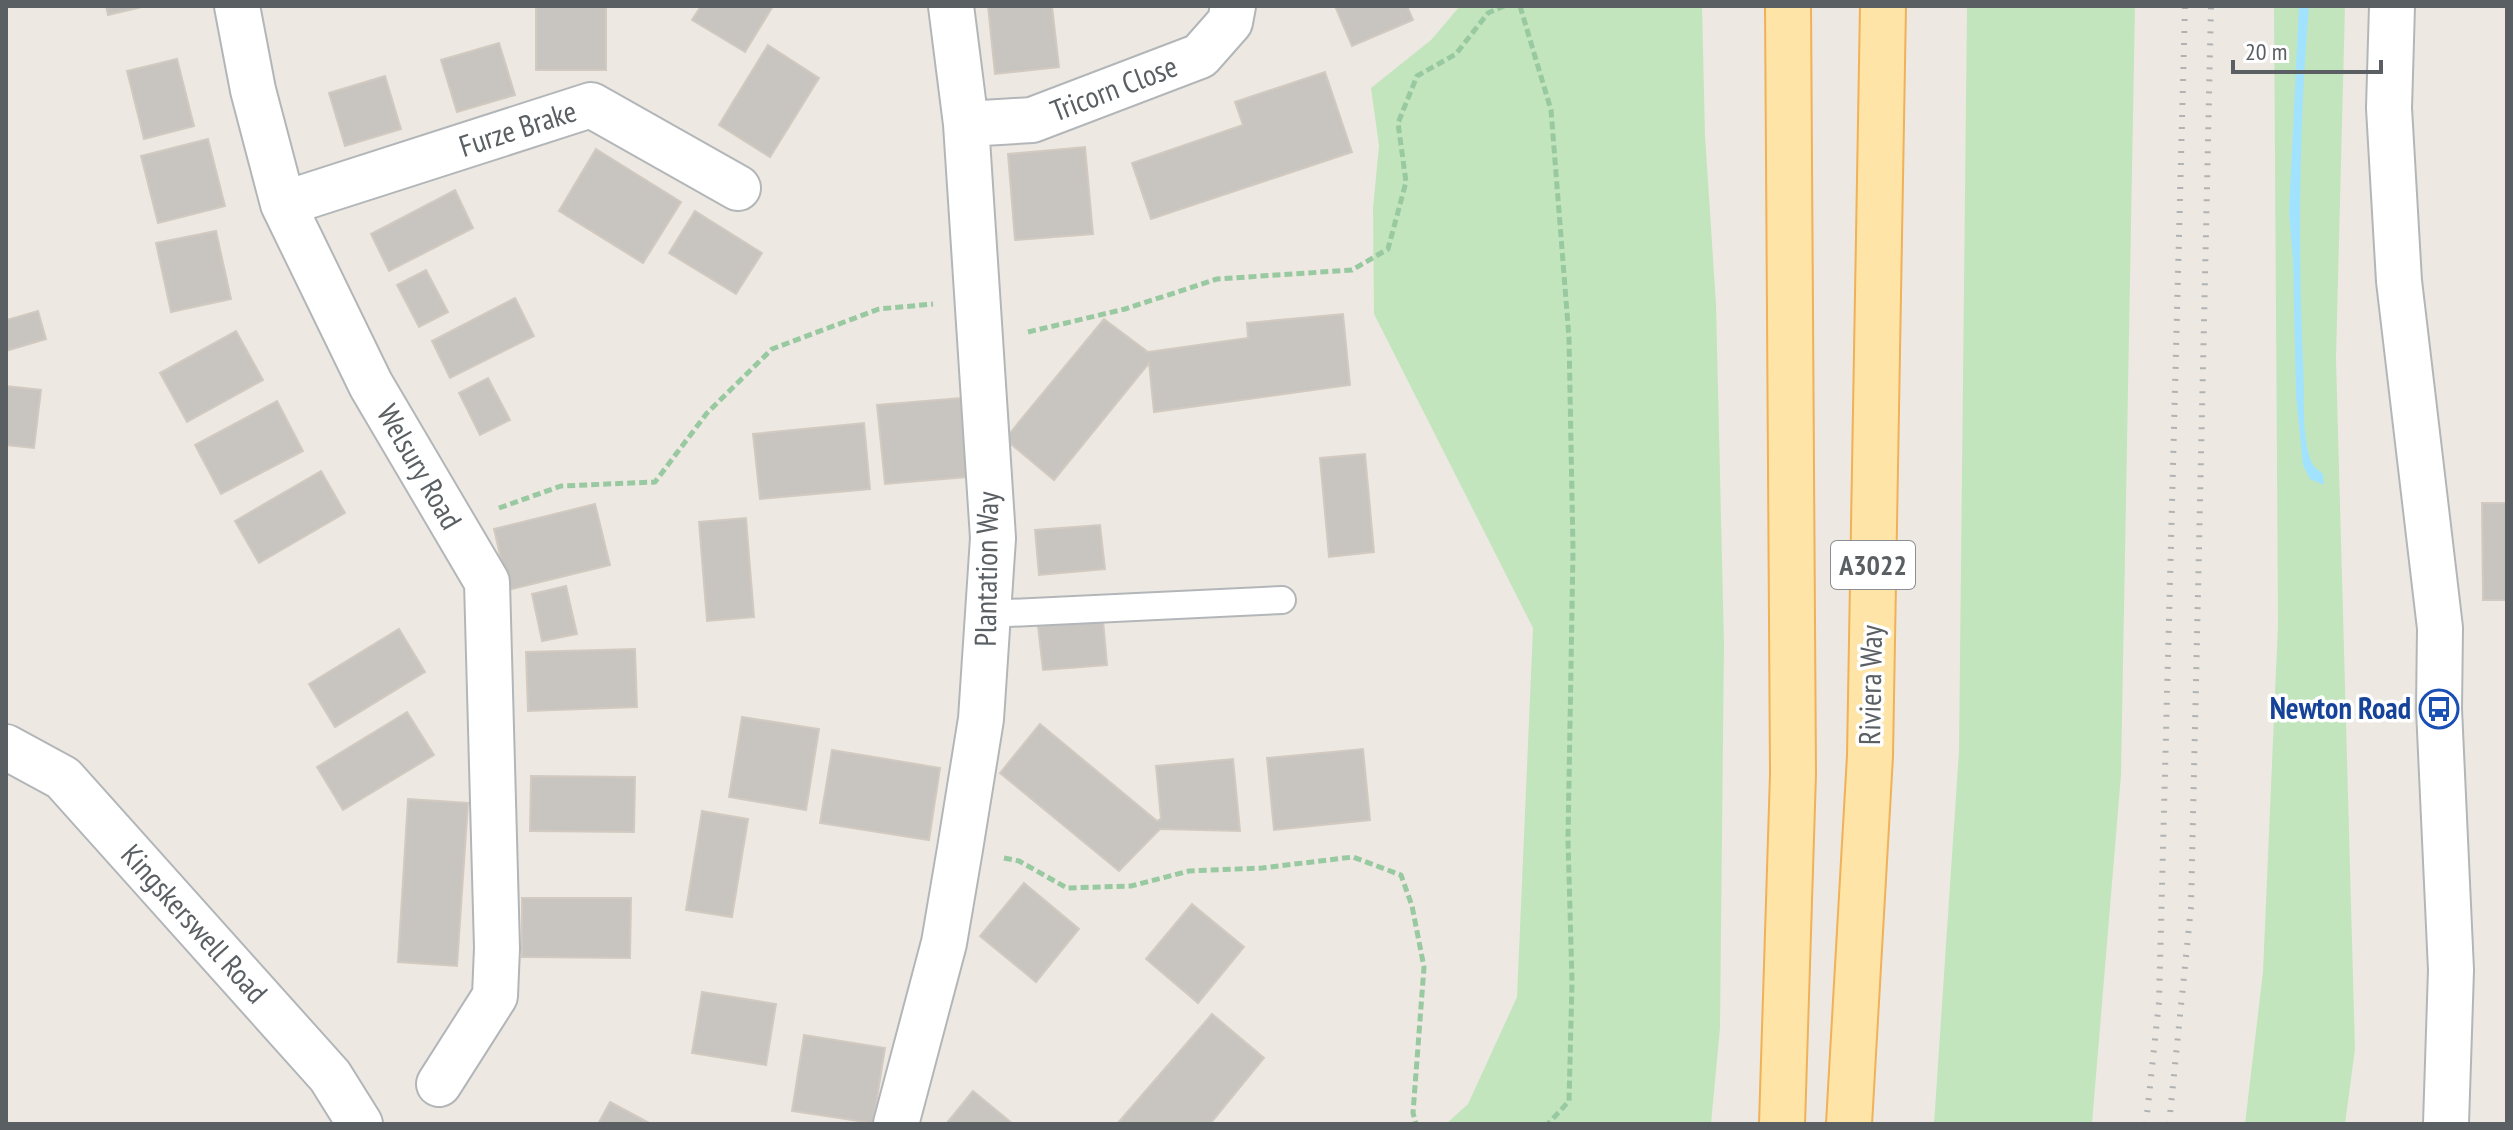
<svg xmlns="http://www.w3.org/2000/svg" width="2513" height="1130" font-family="'PT Sans Narrow',sans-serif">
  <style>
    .green { fill: #c3e5be }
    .water { fill: #a1e2fe }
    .building { fill: #c8c4bf; stroke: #d2cac0; stroke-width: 2 }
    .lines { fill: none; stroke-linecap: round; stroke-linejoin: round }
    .service-casing { stroke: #b3b6b9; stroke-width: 30 }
    .minor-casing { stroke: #b3b6b9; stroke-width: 48 }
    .tertiary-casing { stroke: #b3b6b9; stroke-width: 48 }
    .primary-casing { stroke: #f0b158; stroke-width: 48 }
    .path { stroke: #98c9a0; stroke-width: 5; stroke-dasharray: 8 4; stroke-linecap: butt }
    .service { stroke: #fff; stroke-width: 26 }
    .minor { stroke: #fff; stroke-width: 44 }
    .tertiary { stroke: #fff; stroke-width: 44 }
    .primary { stroke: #fee4a6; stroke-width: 44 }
    .rail { stroke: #b1b2b3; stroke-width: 6; stroke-dasharray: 2 10; stroke-linecap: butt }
    .labels { text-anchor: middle; stroke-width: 7; stroke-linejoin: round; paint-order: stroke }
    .shield { fill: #fff; stroke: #8c8f92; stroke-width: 2 }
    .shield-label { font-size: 28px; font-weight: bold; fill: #5a5f63 }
    .street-label { font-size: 30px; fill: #5a5f63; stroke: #fff }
    .transit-label { font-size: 30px; font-weight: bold; fill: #164399; stroke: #fff; text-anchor: end }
  </style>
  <rect width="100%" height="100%" fill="#ede9e2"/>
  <!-- green -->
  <path class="green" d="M1460 6H1702L1705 135 1716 304 1724 644 1720 1028 1711 1124H1446L1468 1104 1517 997 1533 628 1374 314 1373 208 1379 146 1371 88 1431 40Z
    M1967 6H2135L2121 775 2092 1124H1934L1959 751Z
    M2274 6H2345L2336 359 2355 1049 2345 1124H2245L2263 972 2278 624Z"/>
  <!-- water -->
  <path class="water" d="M2299 6H2309C2299 125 2298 244 2303 363 2305 391 2301 434 2311 461 2313 467 2318 470 2323 474L2324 485 2310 479 2303 465 2296 397 2293 260 2289 212Z"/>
  <!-- building -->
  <path class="building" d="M106 6H146L108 15Z
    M536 6H606V70H536Z
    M701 6H773L745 52 692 20Z
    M988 6H1052L1059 67 995 74Z
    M1335 6H1407L1413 20 1352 46Z
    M499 43 515 95 457 112 441 60Z
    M768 45 819 78 770 157 719 125Z
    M177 59 194 126 144 139 127 71Z
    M1325 72 1352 152 1151 219 1132 163 1243 125 1235 102Z
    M385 76 401 129 345 146 329 93Z
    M208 139 225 206 158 223 141 156Z
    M1085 147 1093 234 1015 240 1008 154Z
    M596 149 681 202 643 263 559 211Z
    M455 190 473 228 389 271 371 234Z
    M695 211 762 253 736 294 669 253Z
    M216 231 231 299 171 312 156 243Z
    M426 270 448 312 419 327 397 285Z
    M515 298 534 336 450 378 432 341Z
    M38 311 46 339 6 351V315L7 320Z
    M1343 314 1350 385 1154 412 1149 363 1054 480 1005 439 1104 319 1148 352 1248 338 1247 323Z
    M236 331 263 380 187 422 160 373Z
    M488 378 510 420 480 435 459 393Z
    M6 386 41 390 34 448 6 445Z
    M961 398 967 477 885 484 877 405Z
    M277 401 303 451 221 494 195 445Z
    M864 423 870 489 760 499 753 434Z
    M1365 454 1374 552 1329 557 1320 458Z
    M321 471 345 513 259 563 235 521Z
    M2482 503H2507V600H2483Z
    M595 504 610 565 508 590 494 529Z
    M746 518 754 617 707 621 699 522Z
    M1100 525 1105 569 1039 575 1035 530Z
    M566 586 577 634 542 641 532 594Z
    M1103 620 1107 665 1043 670 1038 626Z
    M399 629 425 672 335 727 309 684Z
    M635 649 637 707 528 711 526 652Z
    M407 712 434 755 343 810 317 767Z
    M742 717 819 729 806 810 729 797Z
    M1040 724 1157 821 1161 819 1156 766 1233 759 1240 831 1160 829 1119 871 1000 773Z
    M1363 749 1370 820 1274 830 1267 758Z
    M832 750 940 768 929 840 820 823Z
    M531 776 635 777 634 832 530 831Z
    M408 799 468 803 457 966 398 962Z
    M702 811 748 819 732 917 686 910Z
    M1024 883 1079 929 1036 982 980 936Z
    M522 898H631L630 958 522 957Z
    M1192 904 1244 947 1198 1003 1146 959Z
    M702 992 776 1004 766 1065 692 1053Z
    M1212 1014 1264 1058 1210 1124H1117Z
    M804 1035 885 1048 873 1123 792 1111Z
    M973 1091 1013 1124H946Z
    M610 1102 651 1124H598Z"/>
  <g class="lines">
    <!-- service casing -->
    <g class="service-casing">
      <path id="service" d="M988 614 1282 600"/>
    </g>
    <!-- minor casing -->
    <g class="minor-casing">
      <path id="minor" d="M237 6 253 90 283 204 371 385 487 582 497 948 495 996 439 1084
        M966 124 1032 120 1200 56 1230 22 1233 6
        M283 204 591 105 738 188
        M6 747 63 778 330 1076 360 1124
        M896 1124 944 943 960 849 981 719 993 538 966 124 951 6"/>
    </g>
    <!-- tertiary casing -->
    <g class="tertiary-casing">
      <path id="tertiary" d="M2392 6 2389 108 2399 281 2440 628 2439 709 2451 970 2446 1124"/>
    </g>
    <!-- primary casing -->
    <g class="primary-casing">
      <path id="primary" d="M1782 1124 1793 774 1788 6
        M1849 1124 1870 756 1883 6"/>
    </g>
    <!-- path -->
    <path class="path" d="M1520 6 1551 110 1569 338 1573 550 1568 840 1572 982 1569 1101 1548 1124
      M1028 332 1125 309 1217 279 1352 270 1388 249 1406 182 1398 123 1417 76 1456 54 1488 13 1504 6
      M499 508 561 486 655 482 707 413 772 349 879 309 933 304
      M1004 858 1019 861 1067 888 1131 886 1189 871 1262 868 1353 857 1401 875 1412 906 1424 967 1413 1113 1416 1124"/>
    <!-- service -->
    <use href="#service" class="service"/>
    <!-- minor -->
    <use href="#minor" class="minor"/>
    <!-- tertiary -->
    <use href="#tertiary" class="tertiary"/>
    <!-- primary -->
    <use href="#primary" class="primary"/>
    <!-- rail -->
    <path class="rail" d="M2146 1124 2159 1002 2185 6
      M2169 1124 2191 907 2211 6"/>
  </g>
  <!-- icons -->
  <defs>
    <g id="bus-ring" transform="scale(2)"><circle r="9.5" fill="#fff" stroke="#1a4fb4" stroke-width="1.5"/><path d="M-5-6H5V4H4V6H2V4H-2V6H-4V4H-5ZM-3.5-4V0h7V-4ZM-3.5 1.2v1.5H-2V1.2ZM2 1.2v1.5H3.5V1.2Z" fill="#1a4fb4"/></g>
  </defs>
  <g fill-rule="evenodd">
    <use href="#bus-ring" x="2439" y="709"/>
  </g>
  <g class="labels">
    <!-- shield labels -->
    <rect class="shield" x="1831" y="541" width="84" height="48" rx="6"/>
    <g class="shield-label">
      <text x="1873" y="575">A3022</text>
    </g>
    <!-- street labels -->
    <g class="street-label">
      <text transform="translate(1114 89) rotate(-21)" y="10">Tricorn Close</text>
      <text transform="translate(518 129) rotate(-18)" y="10">Furze Brake</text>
      <text transform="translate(419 467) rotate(60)" y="10">Welsury Road</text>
      <text transform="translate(987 569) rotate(-89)" y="10">Plantation Way</text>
      <text transform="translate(1871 685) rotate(-89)" y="10">Riviera Way</text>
      <text transform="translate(194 924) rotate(48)" y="10">Kingskerswell Road</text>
    </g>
    <!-- transit labels -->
    <g class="transit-label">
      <text x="2411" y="719">Newton Road</text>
    </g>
  </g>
  <!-- border -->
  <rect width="2513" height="1130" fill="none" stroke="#5a5f63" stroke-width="16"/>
  <!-- scale -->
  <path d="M2233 60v12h148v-12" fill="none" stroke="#5a5f63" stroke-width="4"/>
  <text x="2245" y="60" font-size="24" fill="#5a5f63" stroke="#ffffff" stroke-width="6" paint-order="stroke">20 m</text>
</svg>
